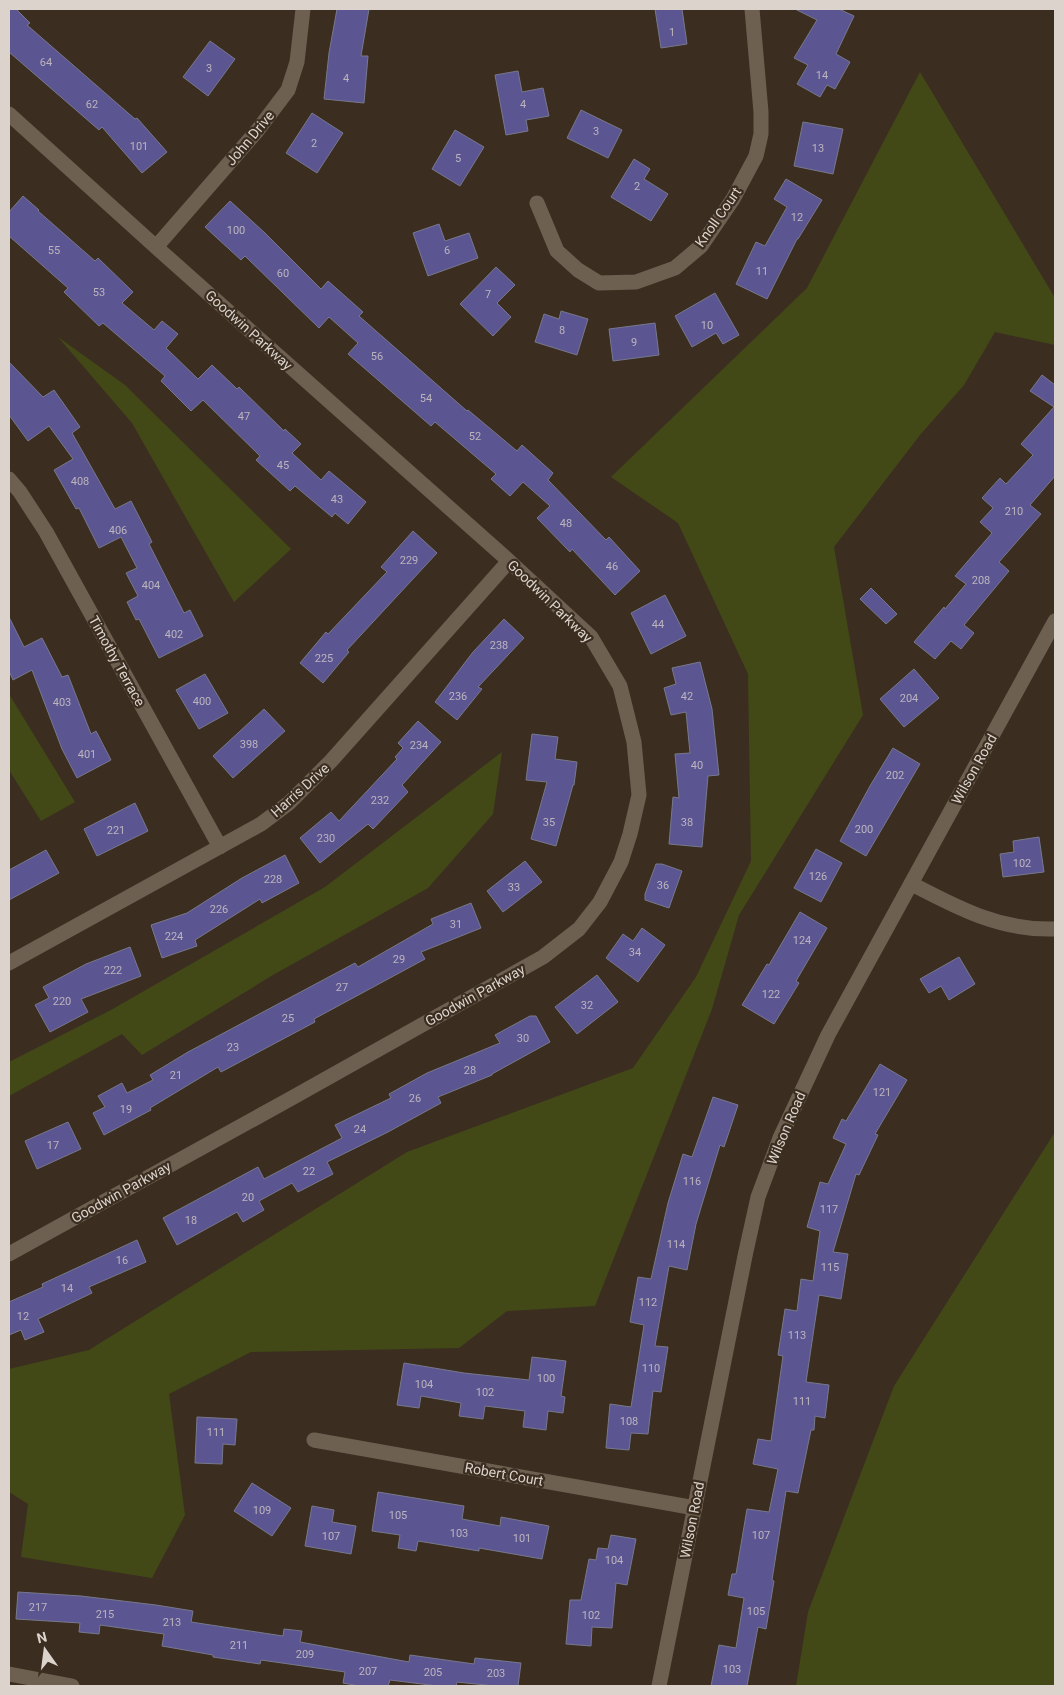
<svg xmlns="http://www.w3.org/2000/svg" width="1064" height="1695" font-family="Roboto,sans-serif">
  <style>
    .green { fill: #424916 }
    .building { fill: #5b5691; stroke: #78788b }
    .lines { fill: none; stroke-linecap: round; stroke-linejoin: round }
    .street { stroke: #6e6051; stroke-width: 15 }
    .secondary { stroke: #6e6051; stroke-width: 15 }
    .labels { text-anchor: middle; stroke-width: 4.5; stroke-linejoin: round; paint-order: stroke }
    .number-label { font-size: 11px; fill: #bcb4bd }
    .street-label { font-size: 14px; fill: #dcd4cc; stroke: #3b2e21 }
  </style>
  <rect width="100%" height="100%" fill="#3b2e21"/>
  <!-- green -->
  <path class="green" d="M920 72 1055 298V345L995 332 964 385 920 435 834 547 863 715 739 915 712 1009 595 1306 507 1311 459 1348 251 1352 169 1394 185 1515 152 1578 21 1557 28 1504 9 1492V1369L89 1350 407 1152 633 1068 696 977 751 861 748 674 678 523 611 477 807 288Z
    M58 337 125 385 291 549 234 602 132 423Z
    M9 694 75 802 41 821 9 770Z
    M502 752 493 814 428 888 273 975 142 1055 122 1034 9 1096V1062L111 1010 325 887Z
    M1055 1132V1686H796L808 1612 894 1386Z"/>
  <!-- building -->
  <path class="building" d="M9 9H16L30 23 27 25 135 119 137 118 167 152 142 173 102 127 99 130 9 52Z
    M337 9H369L361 56H368L364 103 324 99 329 53Z
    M655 9H682L687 44 661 48Z
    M795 9H839L854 16 836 54 850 62 835 89 827 85 820 97 797 84 808 65 794 58 817 20Z
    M210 41 235 59 208 96 183 77Z
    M518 71 522 92 543 88 549 116 526 120 528 131 506 135 495 75Z
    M581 110 622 130 608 158 567 138Z
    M312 113 343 133 317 173 286 153Z
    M803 122 843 129 833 174 794 166Z
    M455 130 484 147 460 186 432 169Z
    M634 159 650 169 644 179 668 194 651 221 611 197Z
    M786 179 822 200 798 239H797L767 299 736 284 756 242 765 246 787 207 774 199Z
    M23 196 39 210 38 211 95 261 98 258 133 292 122 303 154 330 162 321 178 334 166 348 198 379 212 365 237 389 239 387 284 431 285 429 301 444 292 453 321 480 329 471 366 502 348 524 335 513 332 517 295 486 290 491 256 460 260 456 203 400 191 411 161 381 165 376 103 323 99 326 64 292 68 288 9 236V212Z
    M230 201 265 233 321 289 328 281 363 312 359 316 467 411 468 410 517 451 522 445 553 473 548 480 606 540 609 537 640 571 615 595 572 549 570 552 537 518 550 506 523 482 510 496 491 479 496 474 435 422 431 426 348 354 358 343 329 317 319 328 245 256 241 260 205 227Z
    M439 224 445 241 469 233 478 258 428 276 413 233Z
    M496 267 515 285 497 303 511 317 493 336 460 304Z
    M715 293 739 335 723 344 716 333 692 347 675 316Z
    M561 311 588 319 577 355 535 342 544 314 559 319Z
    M655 323 659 355 613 361 609 329Z
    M9 362 43 397 54 390 80 427 72 433 115 509 131 501 152 542 149 544 184 613 190 610 203 636 159 658 139 619 136 620 127 602 138 596 126 573 137 568 121 537 99 548 79 508 76 509 54 470 73 459 49 426 28 441 9 415Z
    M1042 375 1055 385V476L1030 505 1041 514 999 562 1009 571 964 625 974 633 961 649 951 641 935 659 914 642 944 607 945 609 966 584 955 576 992 533 980 522 993 508 982 498 1000 478 1006 484 1033 455 1021 444 1054 407 1030 391Z
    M413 531 437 553 347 650 349 652 323 683 300 663 326 632 328 634 387 572 381 567Z
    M871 588 897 614 886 624 860 599Z
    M665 595 686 636 651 654 631 613Z
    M9 617 24 647 42 638 62 677 68 675 91 734 96 731 111 760 77 778 62 749 32 670 13 680 9 671Z
    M504 619 524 638 478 687 482 689 457 720 435 702 473 652Z
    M700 662 712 709 719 775 708 776 702 847 669 844 673 797 679 798 675 754 690 753 686 712 671 715 664 688 676 684 672 668Z
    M914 669 939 698 904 727 880 699Z
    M205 674 228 713 199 729 176 690Z
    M264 709 285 731 233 778 213 756Z
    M418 721 441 742 402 785 408 792 373 829 368 824 320 863 300 838 331 812 339 821 397 759 395 757 403 748 398 743Z
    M532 734 558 737 555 759 577 762 574 785H573L556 846 531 839 547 782 526 780Z
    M893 748 920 764 866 856 840 841 870 786Z
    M135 803 148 831 97 856 84 829Z
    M1039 837 1044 872 1003 877 1000 854 1014 852 1013 841Z
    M816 849 842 863 821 902 794 888Z
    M46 850 59 873 9 900V870Z
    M285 855 299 883 262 903 260 899 195 940 197 946 162 958 151 925 187 913 242 878Z
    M525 861 542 882 503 912 487 891Z
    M656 864H662L682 871 669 908 645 900V894Z
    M471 903 481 928 421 952 425 959 314 1019 315 1022 221 1072 218 1067 150 1108 151 1110 104 1135 93 1113 105 1107 98 1096 122 1083 127 1093 153 1080 150 1075 188 1052 355 963 358 967 433 924 431 919Z
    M800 912 827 928 796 981 799 983 774 1024 742 1005 767 964 769 965Z
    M642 928 665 945 638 982 606 958 623 934 633 941Z
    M130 947 141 976 81 999 88 1012 50 1032 35 1005 49 998 43 987 86 964Z
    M959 957 975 984 949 1000 941 986 929 993 920 979Z
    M597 975 618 1002 577 1034 555 1007Z
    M530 1016H536L550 1042 492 1074V1075L438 1097 441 1103 388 1132 327 1162 333 1174 298 1192 292 1183 259 1201 264 1210 243 1222 237 1212 177 1245 163 1218 258 1167 264 1179 342 1138 335 1125 391 1098 389 1094 427 1073 500 1043 495 1035Z
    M880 1064 907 1080 875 1134 878 1135 859 1175 856 1174 833 1252 848 1254 841 1299 819 1295 806 1382 829 1385 825 1418 815 1416 814 1430H811L798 1493 786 1491 772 1580 774 1581 766 1629 758 1627 747 1686H711L719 1645 736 1648 744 1598 728 1595 732 1574H736L747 1509 769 1512 778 1469 753 1464 758 1439 771 1441 783 1356 778 1355 785 1309 797 1311 801 1279 813 1281 820 1231 807 1227 820 1182 828 1184 846 1144 833 1138 842 1119 846 1121Z
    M713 1097 738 1105 724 1147 720 1145 696 1224 687 1270 669 1266 655 1346 668 1347 661 1392 653 1391 648 1434 631 1433 629 1450 606 1448 610 1404 631 1407 644 1325 630 1322 638 1277 651 1279 668 1203 683 1154 692 1157Z
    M68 1122 81 1149 37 1169 25 1141Z
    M137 1240 146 1262 89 1287 92 1293 38 1319 44 1332 25 1340 21 1330 9 1335V1302L43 1287 42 1284Z
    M532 1357 566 1361 561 1396 565 1397 563 1413 548 1411 546 1430 523 1427 525 1411 485 1406 483 1419 459 1416 461 1403 421 1396 419 1408 397 1405 404 1363 464 1373 529 1380Z
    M197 1417 237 1419 235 1445 223 1444 222 1464 195 1463Z
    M252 1483 291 1508 272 1536 234 1511Z
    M378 1492 464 1506 462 1519 500 1526 501 1517 549 1526 542 1559 479 1548V1551L418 1541 416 1551 398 1548 400 1535 372 1531Z
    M312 1506 334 1510 332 1522 356 1526 351 1554 305 1546Z
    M611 1535 636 1539 627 1585 616 1583 612 1628 592 1627 591 1646 566 1644 570 1600H581L589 1559 596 1560 598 1548 608 1549Z
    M18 1592 81 1596 156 1605 193 1611 191 1622 283 1636 284 1629 302 1631 300 1642 409 1662 410 1655 474 1664 475 1658 521 1663 518 1686H495L457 1682 456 1686H438L390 1680 388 1686H359L343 1683 345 1672 261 1660 260 1664 213 1657V1655L162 1646 164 1634 100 1625 99 1634 79 1632 80 1623 16 1619Z"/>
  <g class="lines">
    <!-- street -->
    <path class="street" d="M9 114 156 247 509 561 591 637 620 686 634 742 639 795 630 834 621 862 600 902 579 929 543 957 290 1099 9 1254
      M537 203 557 251 578 270 599 283 636 282 675 268 701 246 733 199 756 156 761 134V112L752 9
      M156 247 257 131 288 90 297 62 303 9
      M9 479 20 492 46 532 220 847
      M912 884C958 908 1001 931 1055 929
      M9 963 261 824 289 803 331 761 509 561
      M314 1440 695 1508"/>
    <!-- secondary -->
    <path class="secondary" d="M9 1674 72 1686
      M659 1686 745 1256 758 1197 780 1138 828 1035 1055 621"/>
  </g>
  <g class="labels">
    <!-- number labels -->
    <g class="number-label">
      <text x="672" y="36">1</text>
      <text x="46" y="66">64</text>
      <text x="209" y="72">3</text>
      <text x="822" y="79">14</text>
      <text x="346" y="82">4</text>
      <text x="92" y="108">62</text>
      <text x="523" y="108">4</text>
      <text x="596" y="135">3</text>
      <text x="314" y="147">2</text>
      <text x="139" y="150">101</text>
      <text x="818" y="152">13</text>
      <text x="458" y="162">5</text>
      <text x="637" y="190">2</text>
      <text x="797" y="221">12</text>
      <text x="236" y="234">100</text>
      <text x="54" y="254">55</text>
      <text x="447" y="254">6</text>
      <text x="762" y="275">11</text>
      <text x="283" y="277">60</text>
      <text x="99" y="296">53</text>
      <text x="488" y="298">7</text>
      <text x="707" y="329">10</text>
      <text x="562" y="334">8</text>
      <text x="634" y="346">9</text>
      <text x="377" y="360">56</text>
      <text x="426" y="402">54</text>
      <text x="244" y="420">47</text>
      <text x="475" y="440">52</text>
      <text x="283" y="469">45</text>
      <text x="80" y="485">408</text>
      <text x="337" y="503">43</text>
      <text x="1014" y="515">210</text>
      <text x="566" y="527">48</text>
      <text x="118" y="534">406</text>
      <text x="409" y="564">229</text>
      <text x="612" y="570">46</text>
      <text x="981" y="584">208</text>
      <text x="151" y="589">404</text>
      <text x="658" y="628">44</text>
      <text x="174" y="638">402</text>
      <text x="499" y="649">238</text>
      <text x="324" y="662">225</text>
      <text x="458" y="700">236</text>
      <text x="687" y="700">42</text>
      <text x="909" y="702">204</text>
      <text x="202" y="705">400</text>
      <text x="62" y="706">403</text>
      <text x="249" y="748">398</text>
      <text x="419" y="749">234</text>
      <text x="87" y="758">401</text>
      <text x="697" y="769">40</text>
      <text x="895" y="779">202</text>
      <text x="380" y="804">232</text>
      <text x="549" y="826">35</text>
      <text x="687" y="826">38</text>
      <text x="864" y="833">200</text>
      <text x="116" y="834">221</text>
      <text x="326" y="842">230</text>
      <text x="1022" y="867">102</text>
      <text x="818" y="880">126</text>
      <text x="273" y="883">228</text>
      <text x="663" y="889">36</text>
      <text x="514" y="891">33</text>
      <text x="219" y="913">226</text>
      <text x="456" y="928">31</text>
      <text x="174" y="940">224</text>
      <text x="802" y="944">124</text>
      <text x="635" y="956">34</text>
      <text x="399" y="963">29</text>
      <text x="113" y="974">222</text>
      <text x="342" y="991">27</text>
      <text x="771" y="998">122</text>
      <text x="62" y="1005">220</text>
      <text x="587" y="1009">32</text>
      <text x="288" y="1022">25</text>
      <text x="523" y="1042">30</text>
      <text x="233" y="1051">23</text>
      <text x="470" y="1074">28</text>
      <text x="176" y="1079">21</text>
      <text x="882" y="1096">121</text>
      <text x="415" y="1102">26</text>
      <text x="126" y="1113">19</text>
      <text x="360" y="1133">24</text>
      <text x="53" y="1149">17</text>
      <text x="309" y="1175">22</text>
      <text x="692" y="1185">116</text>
      <text x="248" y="1201">20</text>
      <text x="829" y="1213">117</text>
      <text x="191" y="1224">18</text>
      <text x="676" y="1248">114</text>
      <text x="122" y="1264">16</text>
      <text x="830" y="1271">115</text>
      <text x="67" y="1292">14</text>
      <text x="648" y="1306">112</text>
      <text x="23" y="1320">12</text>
      <text x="797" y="1339">113</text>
      <text x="651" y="1372">110</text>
      <text x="546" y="1382">100</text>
      <text x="424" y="1388">104</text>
      <text x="485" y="1396">102</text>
      <text x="802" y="1405">111</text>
      <text x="629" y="1425">108</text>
      <text x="216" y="1436">111</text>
      <text x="262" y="1514">109</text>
      <text x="398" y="1519">105</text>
      <text x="459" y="1537">103</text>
      <text x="761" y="1539">107</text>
      <text x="331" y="1540">107</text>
      <text x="522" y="1542">101</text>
      <text x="614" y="1564">104</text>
      <text x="38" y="1611">217</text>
      <text x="756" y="1615">105</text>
      <text x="105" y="1618">215</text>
      <text x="591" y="1619">102</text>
      <text x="172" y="1626">213</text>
      <text x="239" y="1649">211</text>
      <text x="305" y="1658">209</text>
      <text x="732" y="1673">103</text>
      <text x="368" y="1675">207</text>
      <text x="433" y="1676">205</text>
      <text x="496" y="1677">203</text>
    </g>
    <!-- street labels -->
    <g class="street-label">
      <text transform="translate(250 138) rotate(-50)" y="5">John Drive</text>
      <text transform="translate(718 217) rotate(-55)" y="5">Knoll Court</text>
      <text transform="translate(249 330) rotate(42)" y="5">Goodwin Parkway</text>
      <text transform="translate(550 601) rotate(44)" y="5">Goodwin Parkway</text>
      <text transform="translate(117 661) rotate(61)" y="5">Timothy Terrace</text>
      <text transform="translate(974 769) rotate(-61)" y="5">Wilson Road</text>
      <text transform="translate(300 790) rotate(-42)" y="5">Harris Drive</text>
      <text transform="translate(475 995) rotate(-29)" y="5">Goodwin Parkway</text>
      <text transform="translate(786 1128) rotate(-67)" y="5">Wilson Road</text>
      <text transform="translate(121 1192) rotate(-29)" y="5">Goodwin Parkway</text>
      <text transform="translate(504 1474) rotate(10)" y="5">Robert Court</text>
      <text transform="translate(692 1520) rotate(-79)" y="5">Wilson Road</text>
    </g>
  </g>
  <!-- border -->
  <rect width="1064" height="1695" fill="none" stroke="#dcd4cc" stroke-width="20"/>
  <!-- north arrow -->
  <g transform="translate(45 1650) rotate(346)" stroke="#3b2e21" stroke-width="4" paint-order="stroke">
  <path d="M0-4L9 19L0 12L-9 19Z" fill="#dcd4cc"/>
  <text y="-8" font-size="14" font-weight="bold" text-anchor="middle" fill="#dcd4cc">N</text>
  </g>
</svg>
